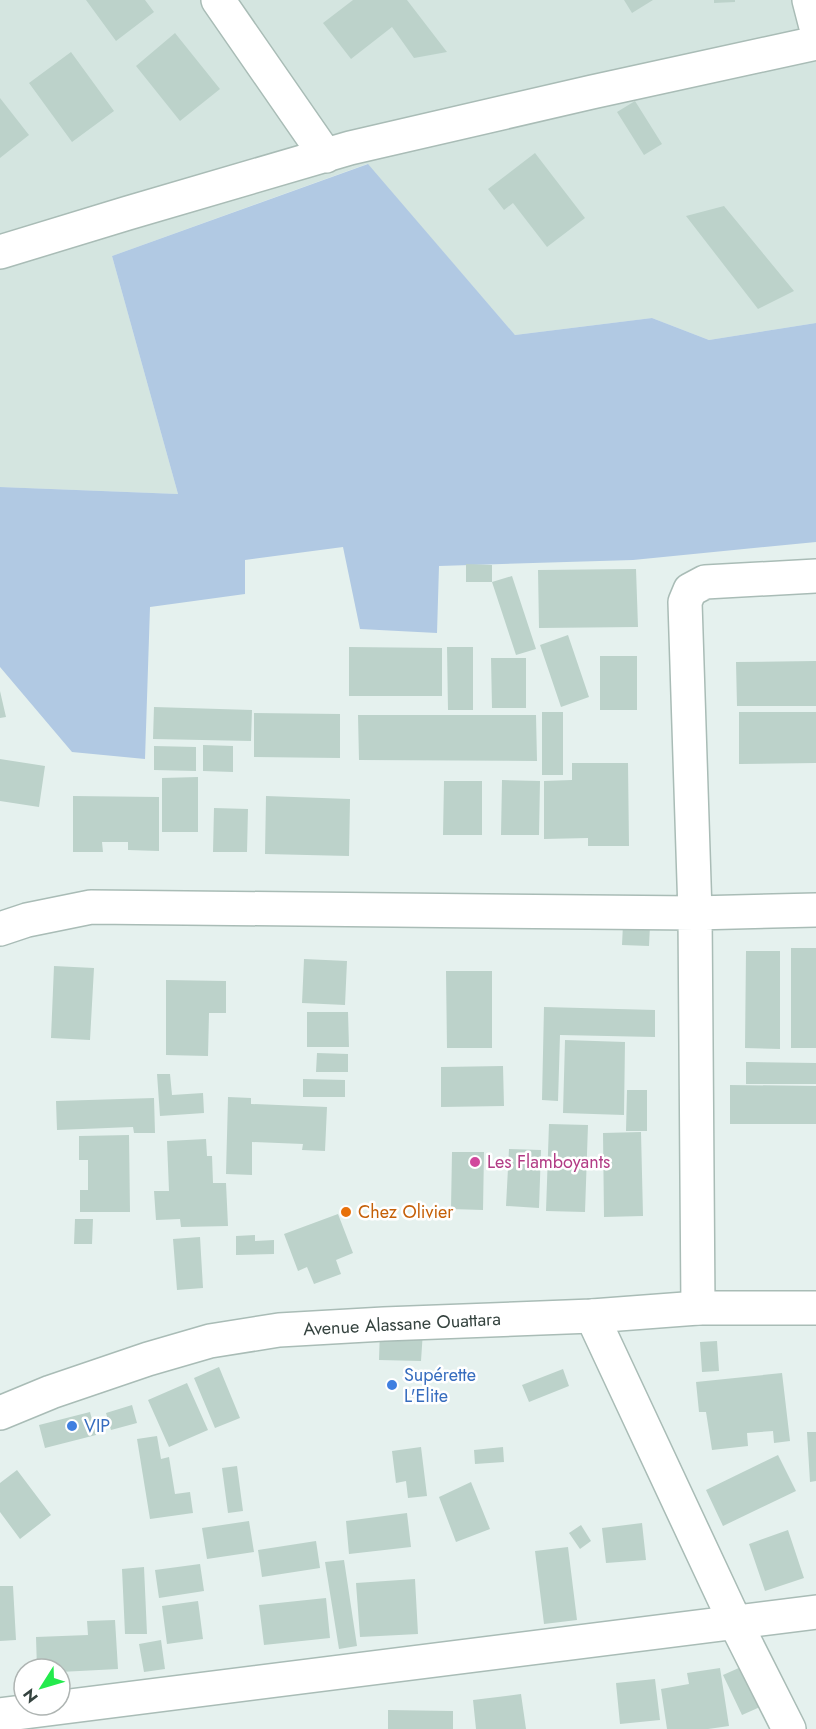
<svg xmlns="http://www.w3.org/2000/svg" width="816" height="1729" font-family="Jost,sans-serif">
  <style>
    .residential { fill: #d4e5e0 }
    .green { fill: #b1c9e3 }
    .building { fill: #bcd2ca }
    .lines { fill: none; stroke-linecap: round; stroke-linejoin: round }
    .minor-casing { stroke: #a9bcb6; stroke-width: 36 }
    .tertiary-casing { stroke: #a9bcb6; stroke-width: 36 }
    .minor { stroke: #fff; stroke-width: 33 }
    .tertiary { stroke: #fff; stroke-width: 33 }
    .hotel-dot { fill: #d1479c; stroke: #fff; stroke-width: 2 }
    .food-dot { fill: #e8710a; stroke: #fff; stroke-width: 2 }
    .shop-dot { fill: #3f7fe0; stroke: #fff; stroke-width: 2 }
    .labels { text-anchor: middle; stroke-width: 5; stroke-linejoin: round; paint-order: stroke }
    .hotel-label { font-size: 18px; fill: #b23c85; stroke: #fff; text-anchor: start }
    .food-label { font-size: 18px; fill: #c56008; stroke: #fff; text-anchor: start }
    .street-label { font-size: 18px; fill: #35433f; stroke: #fff }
    .shop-label { font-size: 18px; fill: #366cbe; stroke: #fff; text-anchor: start }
  </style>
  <rect width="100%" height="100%" fill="#e5f1ee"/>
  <!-- residential -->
  <path class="residential" d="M0 0H816V323L709 340 652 318 515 335 367 164 112 256 178 494 0 487Z"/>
  <!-- green -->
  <path class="green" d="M368 164 515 335 652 318 709 340 816 323V542L633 560 439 566 437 633 360 629 343 547 245 560V594L150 607 145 759 72 752 0 667V487L178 494 112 256Z"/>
  <!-- building -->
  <path class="building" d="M86 0H145L154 12 116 41Z
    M353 0H407L447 52 414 58 392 27 351 59 323 23Z
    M624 0H653L632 13Z
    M714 0H735V2L714 3Z
    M175 33 220 89 180 121 136 66Z
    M71 52 114 111 72 142 29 83Z
    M0 98 29 135 0 158Z
    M635 101 662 144 644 155 617 112Z
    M535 153 585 218 547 247 513 203 504 210 488 189Z
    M724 206 794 291 758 309 686 216Z
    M466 564 492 565V582H466Z
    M636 569 638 627 539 628 538 570Z
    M512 576 536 649 516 655 492 582Z
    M568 635 589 697 561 707 540 645Z
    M349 647 442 648V696H349Z
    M447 647H473V710H448Z
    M600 656H637V710H600Z
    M491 658H526V708H492Z
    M816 661V706H737L736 662Z
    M0 691 6 717 0 718Z
    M154 707 252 710 251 741 153 739Z
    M542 712H563V775H542Z
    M739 712H816V763L739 764Z
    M254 713 340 714V758L254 757Z
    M358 715H536L537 761 359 760Z
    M203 745 233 746V772L203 771Z
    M154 746 196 747V771L154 770Z
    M0 759 45 766 39 807 0 801Z
    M572 763H628L629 846H588V838L544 839V781L572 780Z
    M198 777V832H162V778Z
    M502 780 540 781 539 835H501Z
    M444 781H482V835H443Z
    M73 796 159 797V851L128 850V842H102L103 852H73Z
    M266 796 350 799 349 856 265 854Z
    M214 808 248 809 247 852H213Z
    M623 924 650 926 649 946 622 945Z
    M791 948H816V1048H791Z
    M746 951H780V1049L745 1048Z
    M304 959 347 961 345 1005 302 1003Z
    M54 966 94 968 90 1040 51 1038Z
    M446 971H492V1048H447Z
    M166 980 226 981V1013H209L208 1056 166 1055Z
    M544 1007 655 1010V1037L560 1035 558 1101 542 1100Z
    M307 1012H348L349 1047H307Z
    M565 1040 625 1042 624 1115 563 1113Z
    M317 1053 348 1054V1072H316Z
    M746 1062 816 1063V1084H746Z
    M503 1066 504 1106 441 1107V1067Z
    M157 1074H170L172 1095 203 1093 204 1113 160 1116Z
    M303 1079 345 1080V1097H303Z
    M730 1085 816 1086V1124H730Z
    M627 1090H647V1131H626Z
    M228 1097 251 1098V1104L327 1107 325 1151 302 1150 303 1144 252 1142V1175L226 1174Z
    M154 1098 155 1133H134L133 1127 57 1130 56 1101Z
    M549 1124 588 1125 585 1212 546 1211Z
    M641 1132 643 1216 604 1217 603 1133Z
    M129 1135 130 1212H80V1190H88V1160H79V1136Z
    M206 1139 207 1156H212L213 1183H226L228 1226 181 1227 180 1219 156 1220 154 1191H169L167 1141Z
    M509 1149 541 1150 539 1208 506 1206Z
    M452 1152H484L483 1210 451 1209Z
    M338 1214 353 1253 336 1260 341 1274 314 1284 307 1267 298 1271 284 1234Z
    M75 1219H93L92 1244H74Z
    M255 1235V1241L274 1240V1254L236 1255V1236Z
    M200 1237 203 1288 177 1290 173 1239Z
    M380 1329 423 1331 421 1361 379 1360Z
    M717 1341 719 1371 702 1372 700 1342Z
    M219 1367 240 1418 215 1428 194 1378Z
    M563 1369 569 1386 529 1402 522 1385Z
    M782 1373 790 1441 774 1443 773 1431 747 1433 748 1446 712 1450 706 1412H699L696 1382Z
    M187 1383 208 1430 169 1447 148 1400Z
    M132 1405 137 1423 111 1430 106 1413Z
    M90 1412 96 1435 45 1448 39 1425Z
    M807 1432H816V1481L810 1482Z
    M157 1436 161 1459 169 1457 175 1494 190 1492 193 1513 150 1519 137 1439Z
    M421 1447 427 1496 408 1498 406 1481 396 1483 392 1451Z
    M503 1447 504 1462 475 1464 474 1450Z
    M778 1455 796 1491 723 1526 706 1490Z
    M237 1466 243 1511 228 1513 222 1468Z
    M17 1470 51 1515 20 1539 0 1512V1483Z
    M471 1482 490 1529 456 1542 439 1497Z
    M407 1513 411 1547 349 1554 346 1521Z
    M249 1521 254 1552 207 1559 202 1528Z
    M642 1523 646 1560 606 1563 602 1528Z
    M581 1525 591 1541 580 1549 569 1533Z
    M788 1530 804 1578 765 1591 749 1544Z
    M316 1541 320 1568 262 1577 258 1550Z
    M568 1547 577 1620 544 1624 535 1551Z
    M344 1560 357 1646 339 1649 325 1562Z
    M200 1564 204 1591 159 1598 155 1570Z
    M144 1567 147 1634H125L122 1569Z
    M415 1579 418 1634 360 1637 356 1583Z
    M0 1586H13L16 1640 0 1641Z
    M326 1598 330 1638 264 1645 259 1605Z
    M198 1601 203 1639 167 1644 162 1606Z
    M115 1620 118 1669 60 1672V1669H37L36 1637 88 1635 87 1621Z
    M161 1640 165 1669 144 1672 139 1644Z
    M741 1667 760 1707 742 1715 723 1675Z
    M720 1668 729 1726 708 1729H667L661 1689 689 1684 687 1673Z
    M655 1679 660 1720 620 1724 616 1683Z
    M521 1694 526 1729H476L473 1700Z
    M388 1710 453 1711V1729H388Z"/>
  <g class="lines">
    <!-- minor casing -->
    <g class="minor-casing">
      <path id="minor" d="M218 0 326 156
        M809 0 816 27
        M0 252 128 213 350 148 592 92 816 43
        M0 929 27 920 91 907 695 913 816 910
        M698 1308 695 913 685 602 690 590 705 582 816 576
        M592 1316 735 1622 789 1729
        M0 1715 816 1612"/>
    </g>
    <!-- tertiary casing -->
    <g class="tertiary-casing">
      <path id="tertiary" d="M0 1413 51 1392 148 1359 210 1341 279 1330 384 1324 592 1316 698 1308H816"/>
    </g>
    <!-- minor -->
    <use href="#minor" class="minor"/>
    <!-- tertiary -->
    <use href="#tertiary" class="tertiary"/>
  </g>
  <!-- markers -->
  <circle class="hotel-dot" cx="475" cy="1162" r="6"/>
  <circle class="food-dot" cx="346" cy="1212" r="6"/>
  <g class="shop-dot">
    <circle cx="392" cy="1385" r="6"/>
    <circle cx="72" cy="1426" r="6"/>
  </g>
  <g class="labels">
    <!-- hotel labels -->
    <g class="hotel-label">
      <text x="487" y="1168">Les Flamboyants</text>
    </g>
    <!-- food labels -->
    <g class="food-label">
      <text x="358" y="1218">Chez Olivier</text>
    </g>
    <!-- street labels -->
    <g class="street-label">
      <text transform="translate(402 1324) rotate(-3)" y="6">Avenue Alassane Ouattara</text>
    </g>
    <!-- shop labels -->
    <g class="shop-label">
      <text x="404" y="1381">Supérette<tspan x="404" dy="21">L'Elite</tspan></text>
      <text x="84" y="1432">VIP</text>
    </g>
  </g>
  <!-- north arrow -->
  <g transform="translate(42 1687) rotate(233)"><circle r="28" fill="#ffffff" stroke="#aeb4b2" stroke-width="1.5"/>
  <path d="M0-4.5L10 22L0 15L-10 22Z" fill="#24ea4d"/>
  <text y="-9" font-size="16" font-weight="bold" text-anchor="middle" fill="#35433f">N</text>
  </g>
</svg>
